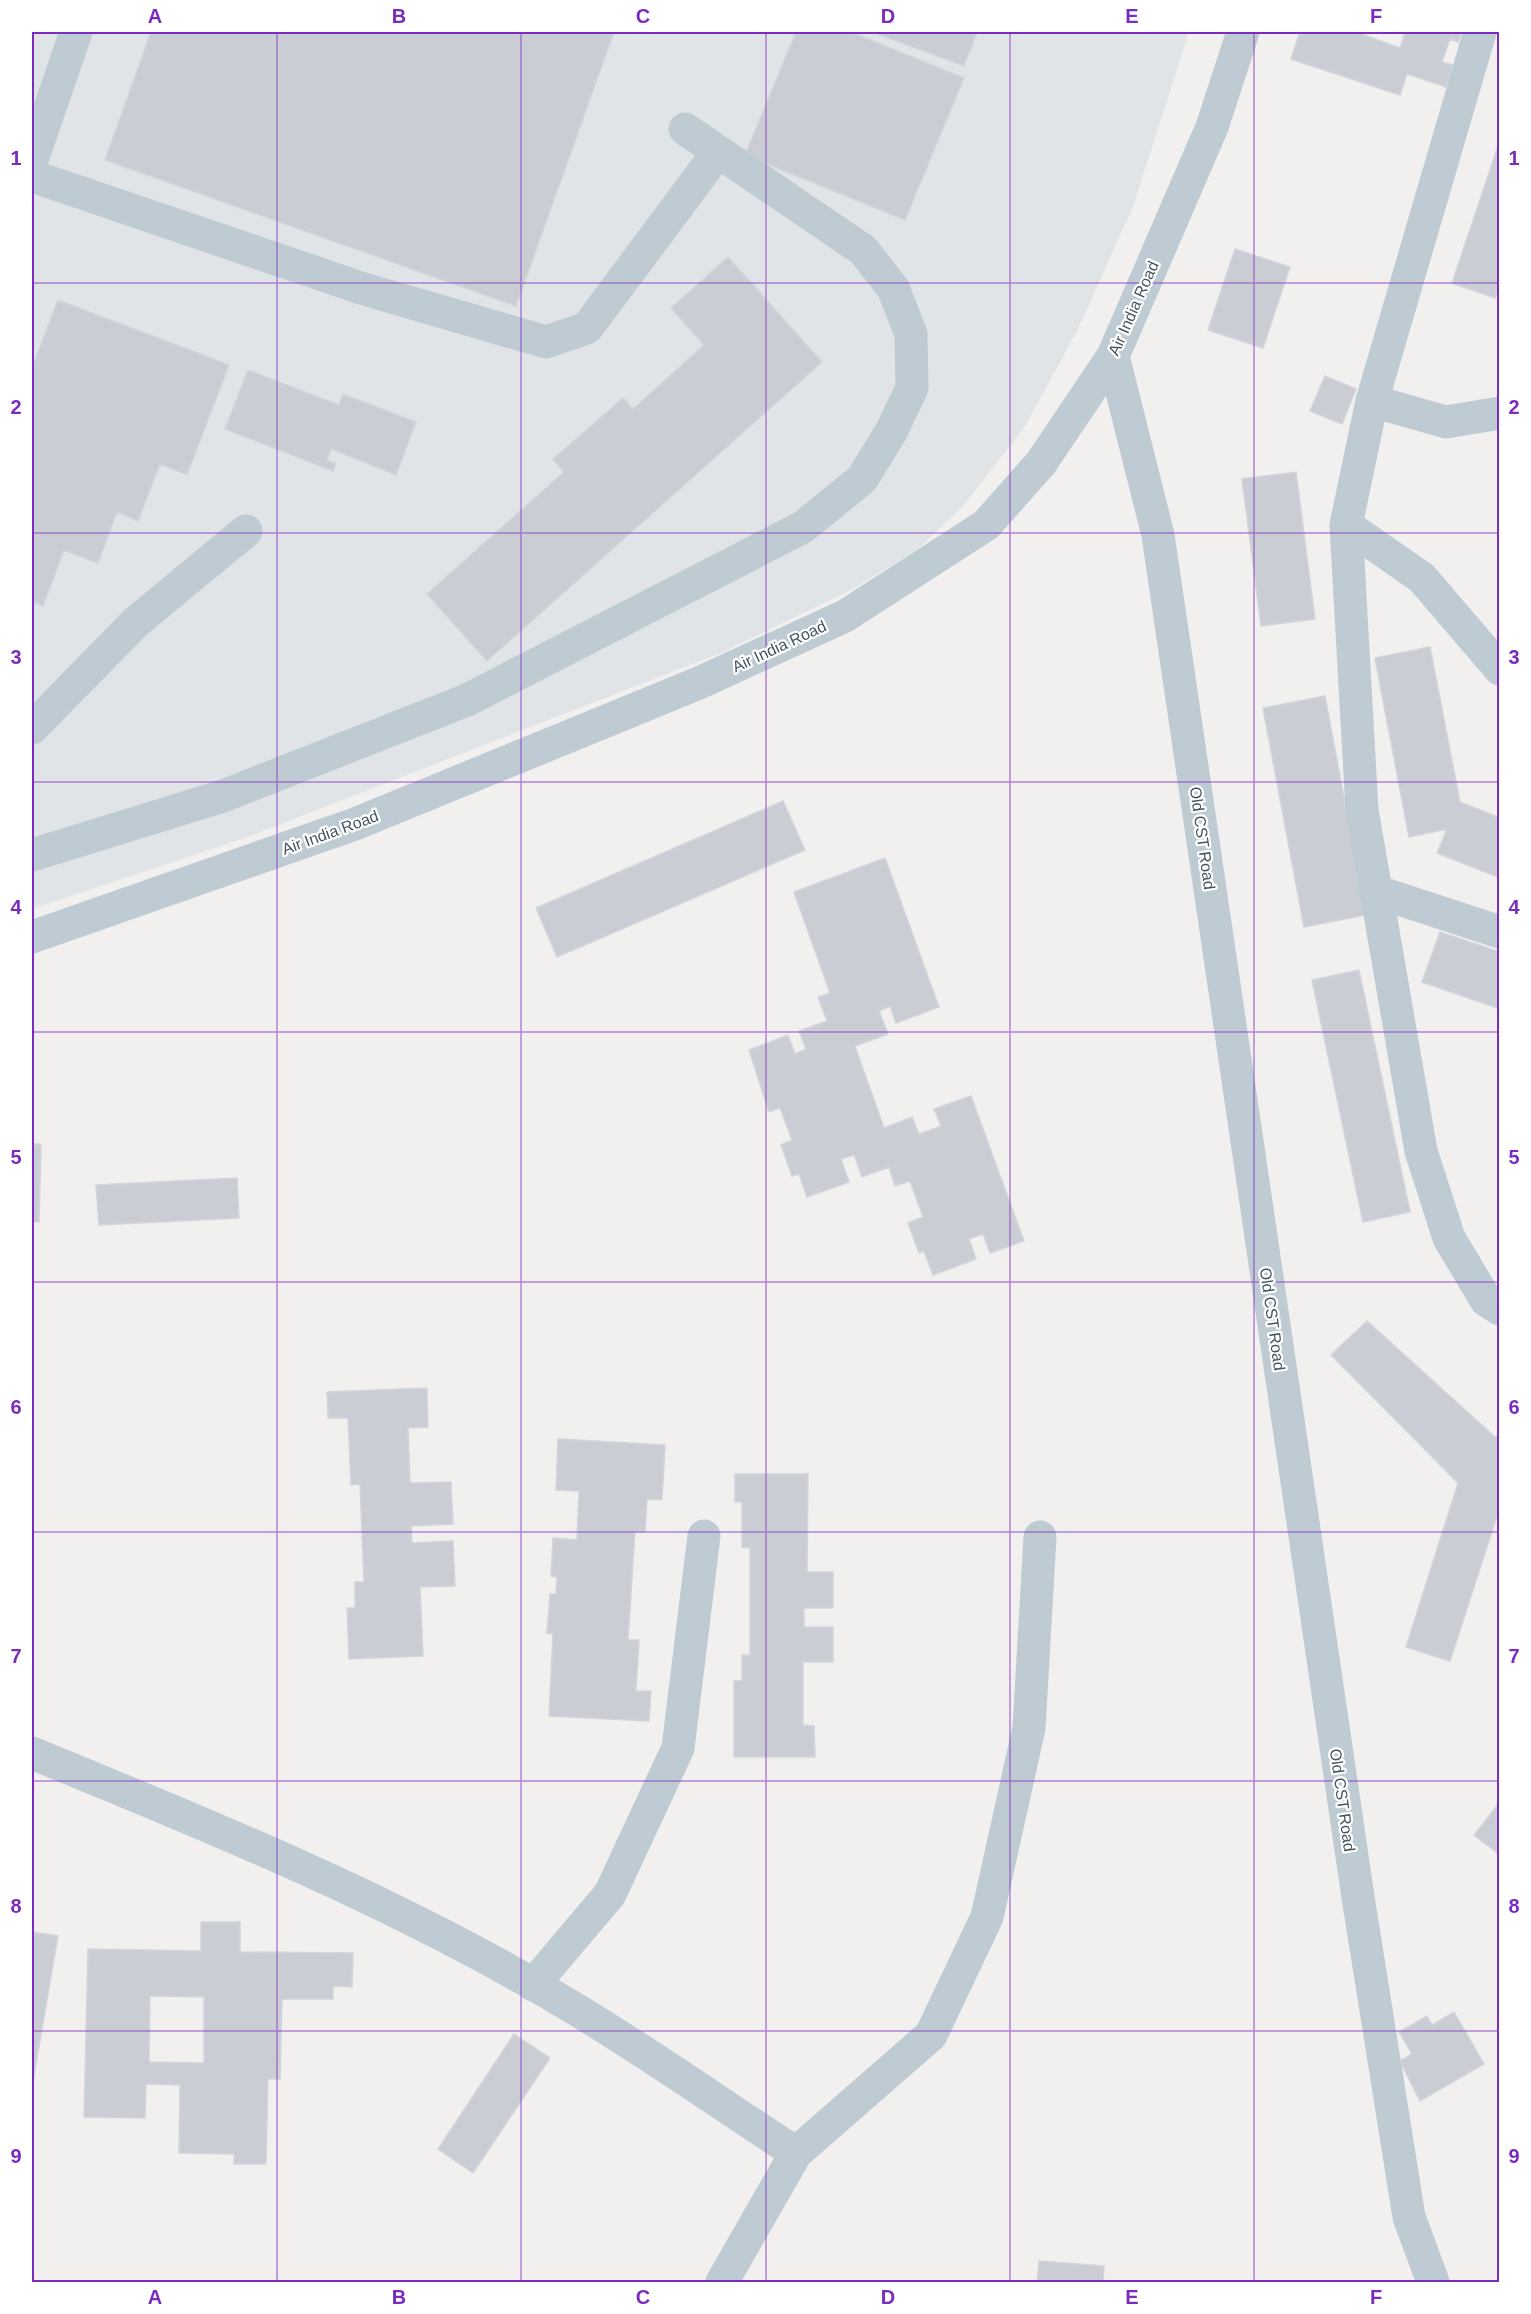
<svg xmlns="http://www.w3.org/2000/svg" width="1531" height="2314" font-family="Helvetica,sans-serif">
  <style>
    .airport { fill: #e0e4e7 }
    .building { fill: #caced4; stroke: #d2d5db; stroke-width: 1.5; fill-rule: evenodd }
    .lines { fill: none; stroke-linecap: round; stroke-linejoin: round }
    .minor { stroke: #becbd3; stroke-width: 33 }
    .grid { fill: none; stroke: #7b2cbf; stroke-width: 1.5; stroke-opacity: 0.55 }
    .labels { text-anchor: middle; stroke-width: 4.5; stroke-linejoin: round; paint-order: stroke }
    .street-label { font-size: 16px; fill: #45545f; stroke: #fff }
    .neatline { fill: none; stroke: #7b2cbf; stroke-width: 2 }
    .grid-label { font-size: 20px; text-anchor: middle; font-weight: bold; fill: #7b2cbf }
  </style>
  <rect width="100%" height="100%" fill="#f2efef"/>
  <!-- airport -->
  <path class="airport" d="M32 32H1189L1133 207 1077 331 1024 428 963 506 919 548 855 588 723 652 253 835 32 909Z"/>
  <!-- building -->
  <path class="building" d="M151 32H614L516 306 105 160Z
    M796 32H851L964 78 905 220 745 155Z
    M872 32H977L964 66Z
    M1300 32H1365L1364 35 1400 48 1405 32H1462L1458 42 1450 39 1442 62 1453 65 1446 87 1407 74 1400 95 1291 59Z
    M1500 140V283L1495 298 1452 283Z
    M1235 249 1290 267 1263 348 1208 330Z
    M728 257 822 362 487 661 427 594 564 472 553 459 623 398 633 409 704 345 671 308Z
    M58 300 229 365 187 475 160 464 138 521 117 512 98 563 64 550 43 606 32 602V368Z
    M248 370 339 405 343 394 416 422 396 475 331 449 327 460 336 464 333 471 225 429Z
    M1325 376 1356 389 1342 424 1310 411Z
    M1296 472 1315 619 1261 626 1242 479Z
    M1430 647 1460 802 1500 818V878L1437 853 1447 829 1409 837 1375 658Z
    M1325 696 1366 915 1304 927 1263 708Z
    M783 801 805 850 557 957 536 908Z
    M885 858 939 1007 896 1023 890 1006 879 1011 888 1034 855 1046 884 1128 912 1117 919 1134 941 1126 934 1109 971 1096 1024 1241 990 1253 983 1234 969 1239 976 1259 933 1275 924 1251 919 1253 908 1223 923 1217 910 1181 895 1186 889 1167 862 1177 854 1155 841 1159 849 1182 807 1197 799 1174 792 1176 781 1145 792 1140 780 1108 769 1112 749 1050 788 1035 795 1054 806 1049 799 1031 827 1021 818 997 830 993 794 892Z
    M1440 932 1500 952V1009L1422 982Z
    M1359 970 1410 1212 1363 1222 1312 980Z
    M32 1144H41L39 1222H32Z
    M237 1178 239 1218 99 1225 96 1185Z
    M1367 1321 1495 1437 1500 1436V1507L1450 1661 1406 1647 1458 1483 1331 1355Z
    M427 1388 428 1427 408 1428 410 1483 451 1482 453 1524 411 1526 412 1543 453 1541 455 1586 420 1587 423 1656 349 1659 347 1608H355V1582H364L360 1484 351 1485 348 1418H328L327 1392Z
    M558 1439 665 1445 662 1500 647 1499 645 1532 635 1531 628 1640H639L636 1691H651L649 1721 549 1716 553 1634 547 1633 550 1594H556L557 1577 551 1576 553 1538 577 1540 579 1491 556 1490Z
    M735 1474H808L807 1572H833V1608H804V1627H833V1662H803V1725L814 1726 815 1757H734V1681H742V1655H750V1548L742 1547V1502H735Z
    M1500 1802V1855L1474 1835Z
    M201 1922H240V1952L353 1953 352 1987 333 1986V1999H282L280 2079H268L266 2164H234V2154L179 2153 180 2085 146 2084 145 2118 84 2117 88 1949 201 1951ZM150 1996 204 1997V2063L149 2062Z
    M32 1932 58 1936 32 2087Z
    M1454 2012 1484 2064 1420 2101 1400 2061 1412 2054 1399 2032 1427 2016 1432 2025Z
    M514 2034 550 2058 473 2173 438 2149Z
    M1039 2261 1104 2266 1103 2282H1037Z"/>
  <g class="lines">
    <!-- minor -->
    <path class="minor" d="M1480 32 1372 401 1346 525 1362 810 1421 1151 1449 1238 1486 1300 1500 1309
      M32 160 76 32
      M32 176 364 289 546 342 587 328 718 152
      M1113 356 1158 535 1358 1897 1409 2217 1433 2282
      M1372 401 1446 422 1500 413
      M1346 525 1422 578 1500 669
      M32 728 136 622 246 531
      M32 855 223 796 467 700 803 527 862 479 891 432 912 388 911 334 893 288 863 250 685 129
      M1375 891 1500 932
      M32 937 355 824 699 683 845 616 986 525 1041 463 1113 356 1212 127 1243 32
      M32 1753C215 1828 402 1904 572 2007 649 2053 722 2105 796 2153L722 2282
      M533 1985 610 1894 678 1748 704 1536
      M796 2153 931 2035 987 1917 1029 1728 1040 1537"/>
  </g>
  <!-- grid -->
  <path class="grid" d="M277 32V2282M521 32V2282M766 32V2282M1010 32V2282M1254 32V2282M32 283H1500M32 533H1500M32 782H1500M32 1032H1500M32 1282H1500M32 1532H1500M32 1781H1500M32 2031H1500"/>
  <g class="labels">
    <!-- street labels -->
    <g class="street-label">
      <text transform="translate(1133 308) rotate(-66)" y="6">Air India Road</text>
      <text transform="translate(779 646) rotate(-25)" y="6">Air India Road</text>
      <text transform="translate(330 832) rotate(-20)" y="6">Air India Road</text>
      <text transform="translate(1203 838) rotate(82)" y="6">Old CST Road</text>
      <text transform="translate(1273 1319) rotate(82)" y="6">Old CST Road</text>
      <text transform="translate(1343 1800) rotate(82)" y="6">Old CST Road</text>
    </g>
  </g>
  <!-- border -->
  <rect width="1531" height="2314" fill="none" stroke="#ffffff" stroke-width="66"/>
  <rect x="33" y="33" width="1465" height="2248" class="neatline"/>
  <g class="grid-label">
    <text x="155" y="23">A</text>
    <text x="399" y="23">B</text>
    <text x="643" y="23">C</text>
    <text x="888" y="23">D</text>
    <text x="1132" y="23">E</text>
    <text x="1376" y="23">F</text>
    <text x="16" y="165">1</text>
    <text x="1514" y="165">1</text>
    <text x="16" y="414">2</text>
    <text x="1514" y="414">2</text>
    <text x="16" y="664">3</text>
    <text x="1514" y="664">3</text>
    <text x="16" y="914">4</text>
    <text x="1514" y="914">4</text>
    <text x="16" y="1164">5</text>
    <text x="1514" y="1164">5</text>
    <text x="16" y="1414">6</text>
    <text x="1514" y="1414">6</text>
    <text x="16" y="1663">7</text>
    <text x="1514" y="1663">7</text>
    <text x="16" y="1913">8</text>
    <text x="1514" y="1913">8</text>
    <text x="16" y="2163">9</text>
    <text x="1514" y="2163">9</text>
    <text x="155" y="2304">A</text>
    <text x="399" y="2304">B</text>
    <text x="643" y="2304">C</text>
    <text x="888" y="2304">D</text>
    <text x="1132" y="2304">E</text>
    <text x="1376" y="2304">F</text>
  </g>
</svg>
